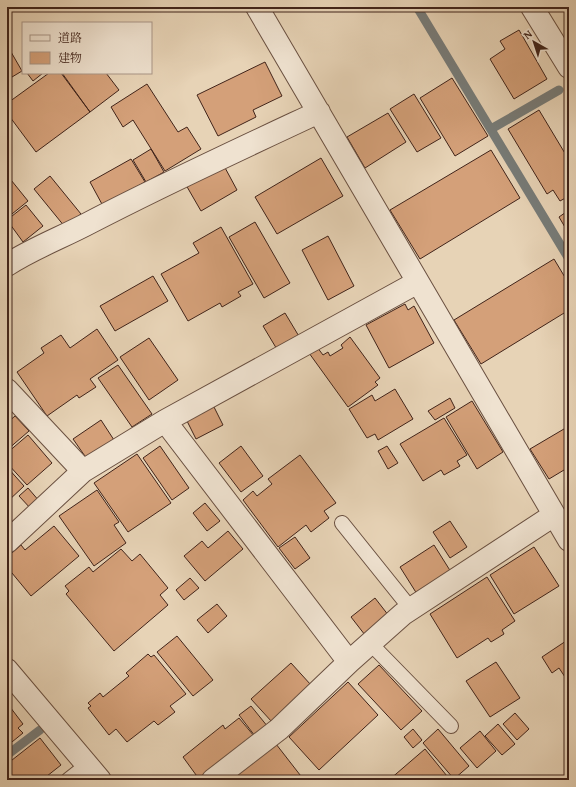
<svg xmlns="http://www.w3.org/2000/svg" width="576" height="787" font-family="'Gentium Book Plus','Noto Serif JP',serif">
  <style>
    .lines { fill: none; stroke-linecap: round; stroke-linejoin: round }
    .stream { stroke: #777c79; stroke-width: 9 }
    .building { fill: #d4a079; stroke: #41241a }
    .service-casing { stroke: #6a5041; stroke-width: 16 }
    .minor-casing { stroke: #6a5041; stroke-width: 24 }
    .tertiary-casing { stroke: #6a5041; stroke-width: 24 }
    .service { stroke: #efe2d0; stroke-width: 14 }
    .minor { stroke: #efe2d0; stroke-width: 22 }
    .tertiary { stroke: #efe2d0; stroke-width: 22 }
  </style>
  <rect width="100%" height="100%" fill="#e7d3b6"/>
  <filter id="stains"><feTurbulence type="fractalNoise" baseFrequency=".005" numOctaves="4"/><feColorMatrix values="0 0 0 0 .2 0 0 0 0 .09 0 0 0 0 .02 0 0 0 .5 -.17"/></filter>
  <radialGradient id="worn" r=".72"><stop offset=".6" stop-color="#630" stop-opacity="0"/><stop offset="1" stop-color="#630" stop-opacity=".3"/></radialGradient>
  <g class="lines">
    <!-- stream -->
    <path class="stream" d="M417 7 569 259
      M491 129 559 90
      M7 755 40 730"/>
  </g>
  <!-- building -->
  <path class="building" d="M519 30 547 79 514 99 490 59 505 49 500 41Z
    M7 45 22 71 7 80Z
    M265 62 282 96 253 110 256 117 218 136 197 95Z
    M27 73H43L33 81Z
    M49 73H61L90 112 36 152 7 113V100L9 102Z
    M62 73H106L119 90 90 112Z
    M452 78 488 136 455 156 420 98Z
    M147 84 178 132 187 127 201 149 165 171 133 120 123 127 111 107Z
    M414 94 441 138 417 152 390 109Z
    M539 110 569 160V196L560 201 553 190 547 194 508 129Z
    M388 113 406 142 365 168 347 137Z
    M151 149 164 172 146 182 133 160Z
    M491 150 520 198 420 259 390 210Z
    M321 158 343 196 277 234 255 197Z
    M131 159 145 182 103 206 90 182Z
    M223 164 237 190 201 211 186 185Z
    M7 175 28 201 7 218Z
    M50 176 81 214 65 227 34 189Z
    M26 205 43 226 23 242 7 220Z
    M569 210V234L559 217Z
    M255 222 290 283 264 298 229 237Z
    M221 227 253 284 238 292 241 296 222 307 220 303 188 321 161 274 199 253 193 243Z
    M328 236 354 286 328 300 302 250Z
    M554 259 569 284V310L481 364 454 320Z
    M153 276 168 301 115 331 100 306Z
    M405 304 408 310 414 306 434 343 389 368 366 325Z
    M285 313 300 338 278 351 263 326Z
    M97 329 118 360 90 379 96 387 79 398 77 395 47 416 17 372 44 353 41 348 61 335 70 348Z
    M350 337 380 378 375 382 378 385 348 407 309 353 317 347 323 355 328 352 330 356 343 348 341 345Z
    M149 338 178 380 149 400 120 357Z
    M118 365 152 414 132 427 98 378Z
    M395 389 413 419 378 440 375 434 367 438 349 409 372 395 375 401Z
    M450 398 455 408 435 420 428 411Z
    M472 401 503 452 477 469 446 417Z
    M213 405 223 425 196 439 186 419Z
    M15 416 29 431 7 450V423Z
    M444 418 467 455 457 461 460 466 444 475 441 470 423 481 400 444Z
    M101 420 114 440 87 459 73 439Z
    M569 426V467L549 479 530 449Z
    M28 435 52 463 27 485 7 463V453Z
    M160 446 189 488 172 500 143 458Z
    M241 446 263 476 241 492 219 463Z
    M387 446 398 463 388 469 378 451Z
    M137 454 171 503 128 532 94 483Z
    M300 455 336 503 324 511 329 518 311 532 306 525 278 547 243 500 253 491 257 496 272 484 268 479Z
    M7 467 24 486 7 502Z
    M28 488 40 502 32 510 19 496Z
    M97 490 119 522 114 525 126 543 94 566 59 516Z
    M205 503 220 521 207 531 193 513Z
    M450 521 467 547 450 558 433 532Z
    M54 526 79 556 31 596 7 567 10 562 7 557 21 545 25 550Z
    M228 531 243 549 205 581 184 556 202 541 208 548Z
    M295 537 310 558 295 569 279 548Z
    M434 545 451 572 417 594 400 567Z
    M534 547 559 586 514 614 490 575Z
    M121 549 132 561 140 554 168 588 160 595 168 605 114 651 66 594 69 591 65 586 89 567 93 572Z
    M487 577 515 621 502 630 504 634 491 642 488 638 457 658 430 614Z
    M190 578 199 588 184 600 176 590Z
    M375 598 389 616 365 635 351 617Z
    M217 604 227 616 208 633 197 620Z
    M177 636 213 680 193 696 157 652Z
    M569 639V679L567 680 559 668 552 673 542 657Z
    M148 654 151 657 154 655 186 694 170 706 175 712 158 725 154 721 127 742 116 729 109 735 88 708 91 706 88 703 100 693 103 697 129 676 126 673Z
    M496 662 520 698 490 717 466 681Z
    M291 663 311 685 272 722 251 699Z
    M379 665 422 711 401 730 358 684Z
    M348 682 378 715 319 770 289 737Z
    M7 703 23 724 18 728 23 733 7 746Z
    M251 706 268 727 255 736 239 715Z
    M515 713 529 729 517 740 503 724Z
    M239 718 254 736 199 779 183 757 223 725 225 729Z
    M498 724 515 744 502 755 485 736Z
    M413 729 422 740 413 748 404 737Z
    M438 729 469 766 454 779 423 743Z
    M480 731 496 751 477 768 460 748Z
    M40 738 61 765 42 780H7V764Z
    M276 744 304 780H229Z
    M425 749 447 776 443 780H389Z"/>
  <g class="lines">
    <!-- service casing -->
    <g class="service-casing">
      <path id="service" d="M342 523 411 609
        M370 643 451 726
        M68 780 87 765"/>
    </g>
    <!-- minor casing -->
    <g class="minor-casing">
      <path id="minor" d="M257 7 569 540
        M7 265C33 248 63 237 91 222 166 183 242 148 319 112
        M7 390 83 471
        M165 421 349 662
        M7 542 83 471 165 421 418 282
        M7 670 100 780
        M213 780 279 729 349 662 403 614 554 515"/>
    </g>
    <!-- tertiary casing -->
    <g class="tertiary-casing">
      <path id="tertiary" d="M532 7 569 67"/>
    </g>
    <!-- service -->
    <use href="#service" class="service"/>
    <!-- minor -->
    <use href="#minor" class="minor"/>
    <!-- tertiary -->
    <use href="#tertiary" class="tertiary"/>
  </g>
  <!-- margin -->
  <rect width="576" height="787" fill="none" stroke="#e7d3b6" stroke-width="24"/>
  <rect x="8" y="8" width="560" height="771" fill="none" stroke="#41241a" stroke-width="2"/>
  <rect x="12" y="12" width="552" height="763" fill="none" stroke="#41241a"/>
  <!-- legend -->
  <rect x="22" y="22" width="130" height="52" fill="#efe2d0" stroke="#a99687"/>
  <rect x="30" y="35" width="20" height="6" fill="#efe2d0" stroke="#a99687"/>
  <text x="58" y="42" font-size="12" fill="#41241a">道路</text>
  <rect x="30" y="52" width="20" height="12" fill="#d4a079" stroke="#a99687"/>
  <text x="58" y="62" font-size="12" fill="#41241a">建物</text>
  <!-- north arrow -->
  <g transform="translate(534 42) rotate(321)" stroke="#efe2d0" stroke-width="3" paint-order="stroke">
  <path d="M0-3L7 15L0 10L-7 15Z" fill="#41241a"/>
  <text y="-6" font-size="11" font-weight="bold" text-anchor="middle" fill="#41241a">N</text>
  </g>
  <rect width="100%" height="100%" filter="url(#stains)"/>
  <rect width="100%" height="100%" fill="url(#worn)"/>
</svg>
